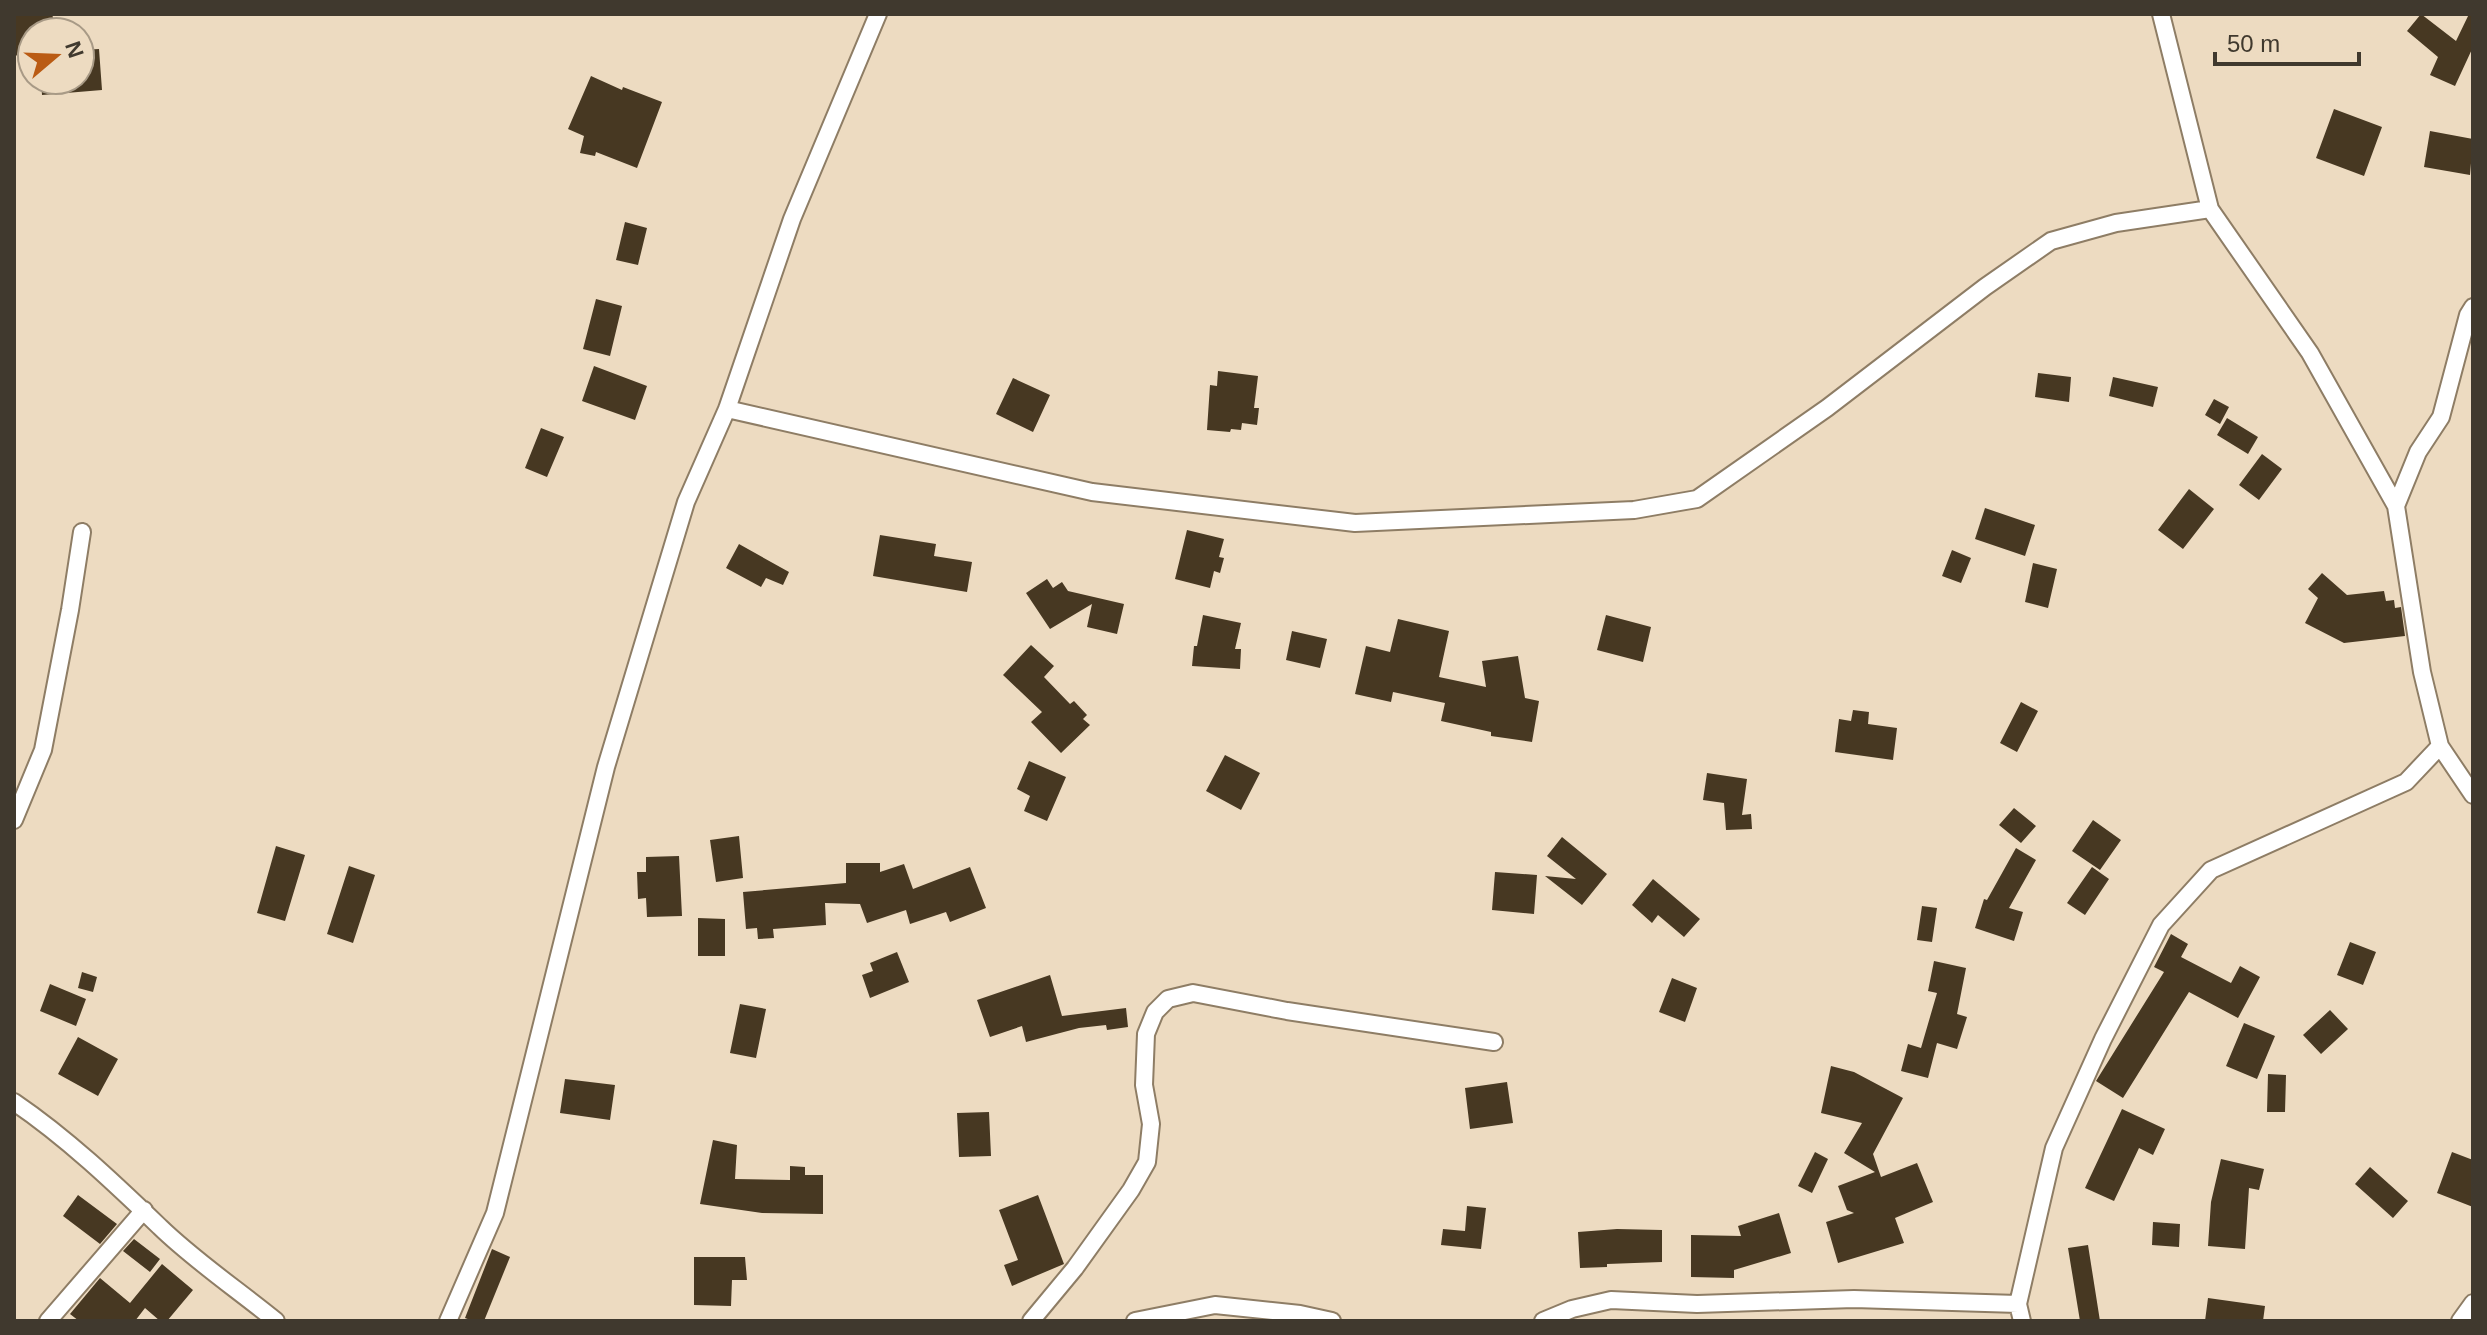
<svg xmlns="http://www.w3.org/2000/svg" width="2487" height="1335" font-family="Arial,sans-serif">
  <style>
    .building { fill: #473822 }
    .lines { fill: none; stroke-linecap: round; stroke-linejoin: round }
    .minor-casing { stroke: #8e7d65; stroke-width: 20 }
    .minor { stroke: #fff; stroke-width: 16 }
  </style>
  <rect width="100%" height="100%" fill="#eddbc1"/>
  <!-- building -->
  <path class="building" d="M14 14H52L57 32H32V52L14 56Z
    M2421 14 2456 41 2469 14H2473V47L2455 86 2430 75 2438 57 2407 31Z
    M99 49 102 90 42 95 41 80H80V50Z
    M591 76 622 90 623 87 662 102 637 168 596 152 595 156 580 153 584 136 568 129Z
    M2334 109 2382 127 2364 176 2316 158Z
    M2430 131 2473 139 2470 175 2424 167Z
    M625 222 647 228 638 265 616 260Z
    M596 299 622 306 610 356 583 349Z
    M594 366 647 386 635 420 582 401Z
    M1218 371 1258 376 1254 408H1259L1257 425 1242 423 1241 430 1231 429 1230 432 1207 430 1210 385 1217 386Z
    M2038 373 2071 377 2069 402 2035 397Z
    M2113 377 2158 387 2153 407 2109 396Z
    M1013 378 1050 395 1033 432 996 414Z
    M2214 399 2229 407 2220 424 2205 415Z
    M2227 418 2258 437 2248 454 2217 435Z
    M541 428 564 437 547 477 525 468Z
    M2262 454 2282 469 2259 500 2239 485Z
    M2189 489 2214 509 2183 549 2158 530Z
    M1985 508 2035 525 2025 556 1975 539Z
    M1187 530 1224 539 1219 557 1224 558 1220 573 1214 571 1210 588 1175 579Z
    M880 535 936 544 934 556 972 562 967 592 873 576Z
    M739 544 789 572 783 585 766 578 761 587 726 568Z
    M1952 550 1971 558 1961 583 1942 576Z
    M2033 563 2057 569 2048 608 2025 602Z
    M2322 573 2347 595 2384 591 2386 601 2394 600 2395 608 2401 607 2405 636 2344 643 2305 623 2318 598 2308 589Z
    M1047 579 1053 588 1062 582 1068 591 1124 604 1117 634 1087 627 1092 604 1050 629 1026 593Z
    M1203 615 1241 623 1235 649H1241L1240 669 1192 666 1194 646H1197Z
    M1606 615 1651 627 1643 662 1597 650Z
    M1398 619 1449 631 1439 677 1486 687 1482 661 1518 656 1525 698 1539 701 1532 742 1491 736V732L1441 721 1445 703 1393 692 1391 702 1355 694 1366 646 1390 652Z
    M1292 631 1327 639 1320 668 1286 660Z
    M1031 645 1054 666 1044 677 1070 704 1074 701 1087 715 1083 719 1090 725 1061 753 1031 722 1042 712 1003 675Z
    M2021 702 2038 711 2017 752 2000 743Z
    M1853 710 1869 712 1868 724 1897 728 1893 760 1835 752 1839 719 1851 721Z
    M1225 755 1260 773 1241 810 1206 791Z
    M1029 761 1066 777 1047 821 1024 811 1030 796 1017 789Z
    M1707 773 1747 779 1742 815 1751 814 1752 829 1726 830 1724 803 1703 800Z
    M2014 808 2036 826 2021 843 1999 825Z
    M2093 820 2121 840 2100 870 2072 851Z
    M739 836 743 878 716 882 710 840Z
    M1562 837 1607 874 1582 905 1545 876 1576 879 1547 856Z
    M276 846 305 855 285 921 257 913Z
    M2016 848 2036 860 2009 908 2023 912 2014 941 1975 928 1984 899 1987 900Z
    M679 856 682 916 647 917 646 898 638 899 637 872H646V857Z
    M846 863H880V872L904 864 913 889 970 867 986 908 950 922 946 912 910 924 906 910 867 923 860 904 825 903 826 925 773 929 774 938 758 939 757 928 746 929 743 892 846 883Z
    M349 866 375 875 353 943 327 934Z
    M2092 867 2109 879 2085 915 2067 903Z
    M1495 872 1537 875 1534 914 1492 910Z
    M1653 879 1700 919 1684 937 1658 915 1652 923 1632 905Z
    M1922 906 1937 908 1932 942 1917 940Z
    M698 918 725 919V956H698Z
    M2171 934 2188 944 2181 957 2231 983 2240 966 2260 977 2238 1018 2189 992 2123 1098 2096 1081 2164 972 2154 967Z
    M2350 942 2376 952 2363 985 2337 975Z
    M897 952 909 982 870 998 862 975 873 971 870 963Z
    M1934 961 1966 968 1957 1014 1967 1017 1957 1049 1937 1043 1928 1078 1901 1071 1908 1044 1921 1048 1937 993 1928 991Z
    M82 972 97 977 93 992 78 988Z
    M1050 975 1062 1016 1126 1008 1128 1027 1107 1030 1106 1025 1079 1028 1026 1042 1022 1026 990 1037 977 1000Z
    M1672 978 1697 988 1685 1022 1659 1012Z
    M50 984 86 999 76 1026 40 1011Z
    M740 1004 766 1009 756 1058 730 1053Z
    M2330 1010 2348 1029 2321 1054 2303 1035Z
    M2244 1023 2275 1036 2257 1079 2226 1066Z
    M78 1037 118 1059 98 1096 58 1074Z
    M1831 1066 1854 1072 1903 1098 1873 1154 1881 1177 1917 1163 1933 1202 1895 1218 1904 1243 1838 1263 1826 1222 1854 1213 1847 1210 1838 1186 1875 1172 1844 1153 1862 1123 1821 1113Z
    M2268 1074 2286 1075 2285 1112H2267Z
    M565 1079 615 1085 610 1120 560 1113Z
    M1507 1082 1513 1123 1470 1129 1465 1088Z
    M2122 1109 2165 1129 2153 1155 2139 1148 2114 1201 2085 1188Z
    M989 1112 991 1156 959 1157 957 1113Z
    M713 1140 737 1145 735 1179 790 1180V1166L805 1167V1175H823V1214L762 1213 700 1204Z
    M1815 1152 1828 1159 1812 1193 1798 1186Z
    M2452 1152 2473 1160V1207L2437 1193Z
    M2221 1159 2264 1169 2259 1190 2249 1188 2245 1249 2208 1246 2211 1202Z
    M2370 1167 2408 1201 2393 1218 2355 1184Z
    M78 1195 117 1224 100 1244 63 1216Z
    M1038 1195 1064 1264 1012 1286 1004 1265 1018 1260 999 1210Z
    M1467 1206 1486 1208 1481 1249 1441 1245 1443 1229 1465 1231Z
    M1779 1213 1791 1253 1734 1270V1278L1691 1277V1235L1741 1236 1738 1226Z
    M2153 1222 2180 1224 2179 1247 2152 1245Z
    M1617 1229 1662 1230V1262L1607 1264V1267L1580 1268 1578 1232Z
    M134 1239 160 1259 150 1272 123 1251Z
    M2088 1245 2100 1321H2080L2068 1248Z
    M492 1249 510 1257 484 1321H473L465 1318Z
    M694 1257H745L747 1280H732L731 1306 694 1305Z
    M162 1264 193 1290 167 1321H160L145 1308 135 1321H79L70 1314 100 1278 130 1303Z
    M2208 1298 2265 1306 2263 1321H2205Z"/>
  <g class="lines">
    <!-- minor casing -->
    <g class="minor-casing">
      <path id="minor" d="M2161 14 2210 209 2310 353 2396 506 2422 672 2440 746 2473 795
        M727 409 1092 492 1355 523 1634 510 1697 499 1827 408 1985 287 2051 241 2116 223 2210 209
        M2396 506 2418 452 2441 417 2468 315 2473 307
        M14 820 43 750 70 610 82 532
        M14 1102C67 1138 114 1183 160 1227 195 1261 238 1290 276 1321
        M48 1321 144 1210
        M448 1321 495 1213 606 767 686 502 727 409 792 219 878 14
        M1031 1321 1075 1268 1131 1190 1147 1162 1151 1124 1144 1085 1146 1034 1155 1012 1168 999 1193 993 1287 1011 1494 1042
        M1135 1321 1215 1305 1300 1314 1332 1321
        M1543 1321 1572 1309 1611 1300 1697 1304 1854 1299 2018 1304
        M2022 1321 2018 1304 2054 1148 2103 1039 2161 925 2211 870 2406 782 2440 746
        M2460 1321 2473 1303"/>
    </g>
    <!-- minor -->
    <use href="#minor" class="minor"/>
  </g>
  <!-- border -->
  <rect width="2487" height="1335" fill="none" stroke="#40392e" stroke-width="32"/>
  <!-- north arrow -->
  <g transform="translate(56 56) rotate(71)"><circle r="38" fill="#eddbc1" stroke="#a89a86" stroke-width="2"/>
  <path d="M0-6L14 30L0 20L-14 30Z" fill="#ba5b14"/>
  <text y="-12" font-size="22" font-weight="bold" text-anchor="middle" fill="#40392e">N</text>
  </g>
  <!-- scale -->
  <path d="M2215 52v12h144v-12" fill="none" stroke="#40392e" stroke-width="4"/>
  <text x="2227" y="52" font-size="24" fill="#40392e" stroke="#eddbc1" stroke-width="6" paint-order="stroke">50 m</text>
</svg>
